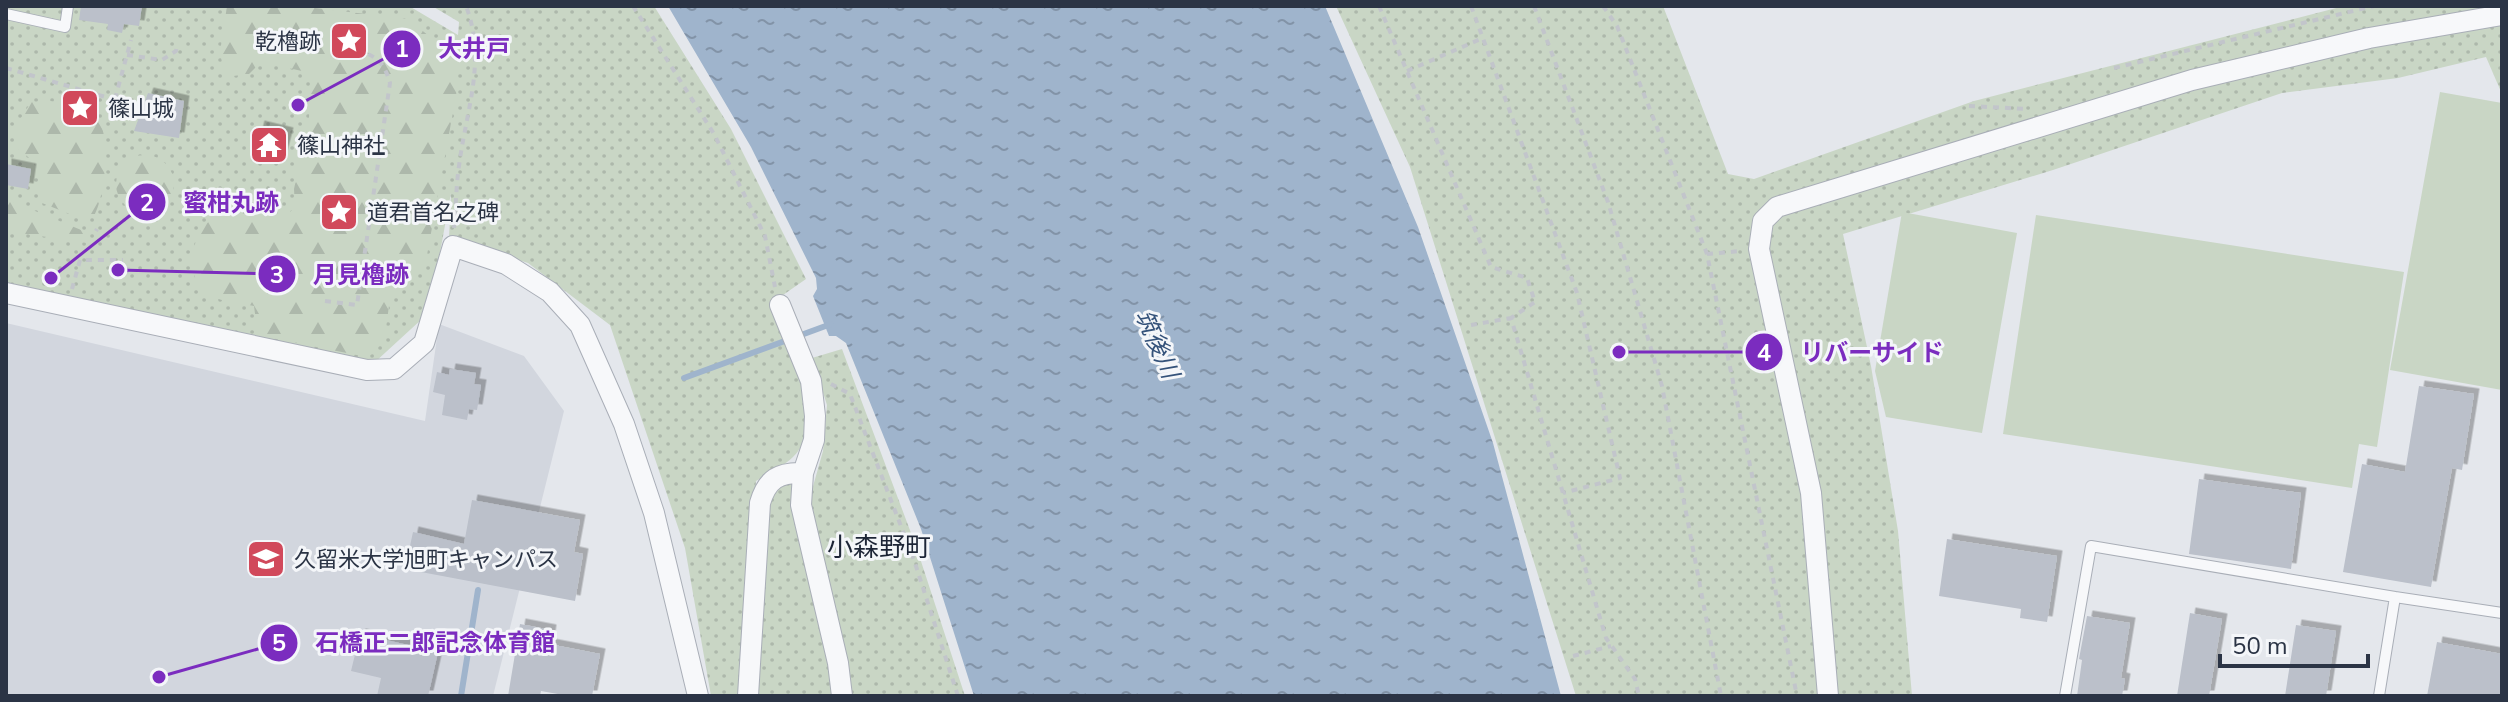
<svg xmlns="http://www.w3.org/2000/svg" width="2508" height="702" font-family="'Nunito Sans','Noto Sans JP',sans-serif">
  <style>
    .built { fill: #d2d6de }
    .green { fill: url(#green-dots) }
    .forest { fill: url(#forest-firs) }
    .pitch { fill: #c9d6c5 }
    .water { fill: url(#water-ripples) }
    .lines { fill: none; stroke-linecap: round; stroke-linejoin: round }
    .stream { stroke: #9fb4cc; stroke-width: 6 }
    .building { fill: #bbc0ca; filter: url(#shadow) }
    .lane-casing { stroke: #a9aeb7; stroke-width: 12 }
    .street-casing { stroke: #a9aeb7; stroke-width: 22 }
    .path { stroke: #c2c5cb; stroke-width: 4; stroke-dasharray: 6 6; stroke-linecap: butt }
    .lane { stroke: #f7f8fa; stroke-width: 10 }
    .street { stroke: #f7f8fa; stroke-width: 20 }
    .labels { text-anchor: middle; stroke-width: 6; stroke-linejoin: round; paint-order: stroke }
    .poi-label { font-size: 22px; fill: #2b3445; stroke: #f4f6f9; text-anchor: start }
    .water-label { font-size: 24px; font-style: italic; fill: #34527a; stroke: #f4f6f9 }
    .quarter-label { font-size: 26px; fill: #1d2536; stroke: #f4f6f9 }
    .leader { fill: none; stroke: #7b2cbf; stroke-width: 3 }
    .callout-dot { fill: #7b2cbf; stroke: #f4f6f9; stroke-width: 3 }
    .mark-label { font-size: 24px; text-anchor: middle; font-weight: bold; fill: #fff }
    .callout-label { font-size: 24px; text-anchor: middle; font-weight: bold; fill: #7b2cbf; stroke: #f4f6f9; stroke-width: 6; stroke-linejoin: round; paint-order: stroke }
  </style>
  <defs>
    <pattern id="green-dots" width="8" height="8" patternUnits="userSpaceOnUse" patternTransform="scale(2)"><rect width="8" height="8" fill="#c9d6c5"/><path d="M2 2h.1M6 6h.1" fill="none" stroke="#adb8ab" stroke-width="1.8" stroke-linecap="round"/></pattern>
    <pattern id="forest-firs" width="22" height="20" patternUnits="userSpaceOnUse" patternTransform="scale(2)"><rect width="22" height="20" fill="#c9d6c5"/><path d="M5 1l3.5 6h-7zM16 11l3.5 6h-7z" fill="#adb8ab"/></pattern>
    <pattern id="water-ripples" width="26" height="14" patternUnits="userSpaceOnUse" patternTransform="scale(2)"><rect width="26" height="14" fill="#9fb4cc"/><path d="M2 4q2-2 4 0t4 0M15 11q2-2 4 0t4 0" fill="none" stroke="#8293a7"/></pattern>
    <filter id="shadow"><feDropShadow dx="5.5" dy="-5.5" stdDeviation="0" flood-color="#0004"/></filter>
  </defs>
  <rect width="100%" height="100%" fill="#e4e7ec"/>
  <!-- built -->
  <path class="built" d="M6 323 425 421 439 324 524 356 564 411 493 696H6Z"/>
  <!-- green -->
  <path class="green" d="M6 6H409L458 35 459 22 432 6H654L731 129 806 279 773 302C787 340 829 423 793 457 783 467 767 474 756 481L739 696H711L685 548 610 325 528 263 449 238 451 193 436 274 423 318 374 363 6 285Z
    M1336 6H1663L1728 174 1754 179 1974 101 2344 6H2502V94L2486 57 2398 78 2282 93 2053 170 1843 234 1871 366 1898 531 1912 696H1576L1410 167Z
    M842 349 917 549 965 696H850L845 659 810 497 823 451 827 405 812 358Z
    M796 481 835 696H755L766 508 779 486Z"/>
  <!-- forest -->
  <path class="forest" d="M227 6H298L408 19 456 58 457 90 427 255 414 278 397 283 391 290C387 311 389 347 367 357L261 336 257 329 254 306C241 303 223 302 211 296 185 282 192 250 200 227L215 218H284L295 207 294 189 309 118 310 81 302 71 261 62 249 74 233 76 223 67 220 52Z
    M50 101C65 104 87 105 97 118 112 136 105 196 94 216L82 219 42 203C36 191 41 179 36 167 33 159 23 153 16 148L18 123 31 102Z
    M116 184a29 29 0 1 1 58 0a29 29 0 1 1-58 0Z
    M6 199 86 232 88 243 6 231Z"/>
  <!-- pitch -->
  <path class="pitch" d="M2440 92 2502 103V390L2390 370Z
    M1902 212 2017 233 1982 433 1886 417 1875 371Z
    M2036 215 2404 272 2377 447 2359 444 2352 488 2003 434Z"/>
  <!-- water -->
  <path class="water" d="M668 6H1325L1418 227 1493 443 1561 696H974L921 529 846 343 836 336H829L813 296 817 289 816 278 751 147Z"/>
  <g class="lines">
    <!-- stream -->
    <path class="stream" d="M684 378 831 324
      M461 696 478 590"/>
  </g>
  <!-- building -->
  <path class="building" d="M81 6H142L139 26 124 24 122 33 107 30 108 24 79 20Z
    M148 93 184 101 179 138 134 131Z
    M259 126 288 133 280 164 251 158Z
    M6 164 31 169 28 189 6 185Z
    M450 369 476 373 474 384 481 385 477 410 469 409 467 420 442 415 445 395 433 392 437 372 449 375Z
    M2419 386 2474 394 2462 470 2452 468 2431 587 2343 572 2362 464 2405 472Z
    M2199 479 2301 493 2291 569 2189 554Z
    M472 500 580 520 574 552 583 554 575 601 405 569 413 532 464 544Z
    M1947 539 2057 556 2047 622 2020 618 2021 609 1939 596Z
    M2190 613 2222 619 2209 696H2177Z
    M2087 616 2130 623 2121 678 2125 679 2122 696H2077L2082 660 2079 659Z
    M520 624 551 630 549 644 600 654 592 696H569L541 691 540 696H508Z
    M2296 625 2336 631 2326 696H2285Z
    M360 634 438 652 428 696H377L381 678 351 671Z
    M2437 642 2502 654V696H2427Z"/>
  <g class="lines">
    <!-- lane casing -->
    <g class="lane-casing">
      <path id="lane" d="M6 14 65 27 68 6
        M2395 597 2502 613
        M2065 696 2091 546 2395 597 2379 696"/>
    </g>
    <!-- street casing -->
    <g class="street-casing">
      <path id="street" d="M6 293 367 370 394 369 424 343 453 246 506 264 550 292 580 325 624 424 654 513 698 696
        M780 305 811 381 815 416 814 440 803 473 801 505 838 663 842 696
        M748 696 760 503C767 479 779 472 803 473
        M1828 696 1811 493 1759 249 1763 221 1777 207 2192 80 2369 38 2502 15"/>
    </g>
    <!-- path -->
    <path class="path" d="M633 6 714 134 765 236 775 287
      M1379 6 1491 267 1527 278 1535 302 1511 318 1606 638 1635 679 1639 696
      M1471 6 1577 293 1620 478 1563 493
      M1534 6 1608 202 1662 386 1721 696
      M1603 6 1617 26 1707 254 1797 696
      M127 55 162 60 176 51 177 44
      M6 68 140 107
      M2114 68 2374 6
      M1407 71 1483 38
      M115 99 131 40
      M1969 106 2027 109
      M72 117 80 89
      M454 228C456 207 456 186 459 166 466 110 487 61 466 6
      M96 231 97 229
      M1707 254 1741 251
      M127 273 128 264
      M72 289 80 260H123
      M325 301 357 305 390 83C384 61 374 54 352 49
      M1471 325 1511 318
      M831 384 850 394 914 560 958 696
      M1573 656 1611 646"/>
    <!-- lane -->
    <use href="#lane" class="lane"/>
    <!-- street -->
    <use href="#street" class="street"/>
  </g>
  <!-- icons -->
  <defs>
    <g id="sight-square" transform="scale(2)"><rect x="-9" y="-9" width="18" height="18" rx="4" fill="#d1495b" stroke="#f4f6f9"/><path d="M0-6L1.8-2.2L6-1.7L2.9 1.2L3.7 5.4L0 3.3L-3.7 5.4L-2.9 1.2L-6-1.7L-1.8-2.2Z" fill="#fff"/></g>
    <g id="temple-square" transform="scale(2)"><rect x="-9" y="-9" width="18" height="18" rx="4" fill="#d1495b" stroke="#f4f6f9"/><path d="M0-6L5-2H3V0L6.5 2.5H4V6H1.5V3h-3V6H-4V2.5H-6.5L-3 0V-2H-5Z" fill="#fff"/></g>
    <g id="university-square" transform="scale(2)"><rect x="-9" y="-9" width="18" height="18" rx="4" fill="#d1495b" stroke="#f4f6f9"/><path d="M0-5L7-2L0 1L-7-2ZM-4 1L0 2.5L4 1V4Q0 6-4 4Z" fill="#fff"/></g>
  </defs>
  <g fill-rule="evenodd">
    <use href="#sight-square" x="349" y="41"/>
    <use href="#sight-square" x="80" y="108"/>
    <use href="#temple-square" x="269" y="145"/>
    <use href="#sight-square" x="339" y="212"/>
    <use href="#university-square" x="266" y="559"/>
  </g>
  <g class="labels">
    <!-- poi labels -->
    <g class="poi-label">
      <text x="321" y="49" text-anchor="end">乾櫓跡</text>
      <text x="108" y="116">篠山城</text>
      <text x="297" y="153">篠山神社</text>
      <text x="367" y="220">道君首名之碑</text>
      <text x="294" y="567">久留米大学旭町キャンパス</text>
    </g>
    <!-- water labels -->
    <g class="water-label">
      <text transform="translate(1157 344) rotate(66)" y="8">筑後川</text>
    </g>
    <!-- quarter labels -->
    <g class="quarter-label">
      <text x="879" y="556">小森野町</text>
    </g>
  </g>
  <!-- callouts -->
  <path class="leader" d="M298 105L402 49M51 278L147 202M118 270L277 274M1619 352L1764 352M159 677L279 643"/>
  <g class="callout-dot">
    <circle cx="298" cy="105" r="8"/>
    <circle cx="51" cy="278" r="8"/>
    <circle cx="118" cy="270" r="8"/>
    <circle cx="1619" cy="352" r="8"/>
    <circle cx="159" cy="677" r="8"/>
    <circle cx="402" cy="49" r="20"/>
    <circle cx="147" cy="202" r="20"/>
    <circle cx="277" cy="274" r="20"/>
    <circle cx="1764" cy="352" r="20"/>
    <circle cx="279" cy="643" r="20"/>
  </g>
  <g class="mark-label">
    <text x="402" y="57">1</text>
    <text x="147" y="211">2</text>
    <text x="277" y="283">3</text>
    <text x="1764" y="361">4</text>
    <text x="279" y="651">5</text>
  </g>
  <g class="callout-label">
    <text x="474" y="57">大井戸</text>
    <text x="231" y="211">蜜柑丸跡</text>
    <text x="361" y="283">月見櫓跡</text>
    <text x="1872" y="361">リバーサイド</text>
    <text x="435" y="651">石橋正二郎記念体育館</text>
  </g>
  <!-- border -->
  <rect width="2508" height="702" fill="none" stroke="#2b3445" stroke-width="16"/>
  <!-- scale -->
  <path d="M2220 654v12h148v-12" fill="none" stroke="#2b3445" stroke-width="4"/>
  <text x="2232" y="654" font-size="24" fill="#2b3445" stroke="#f4f6f9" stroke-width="6" paint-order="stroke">50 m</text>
</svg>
